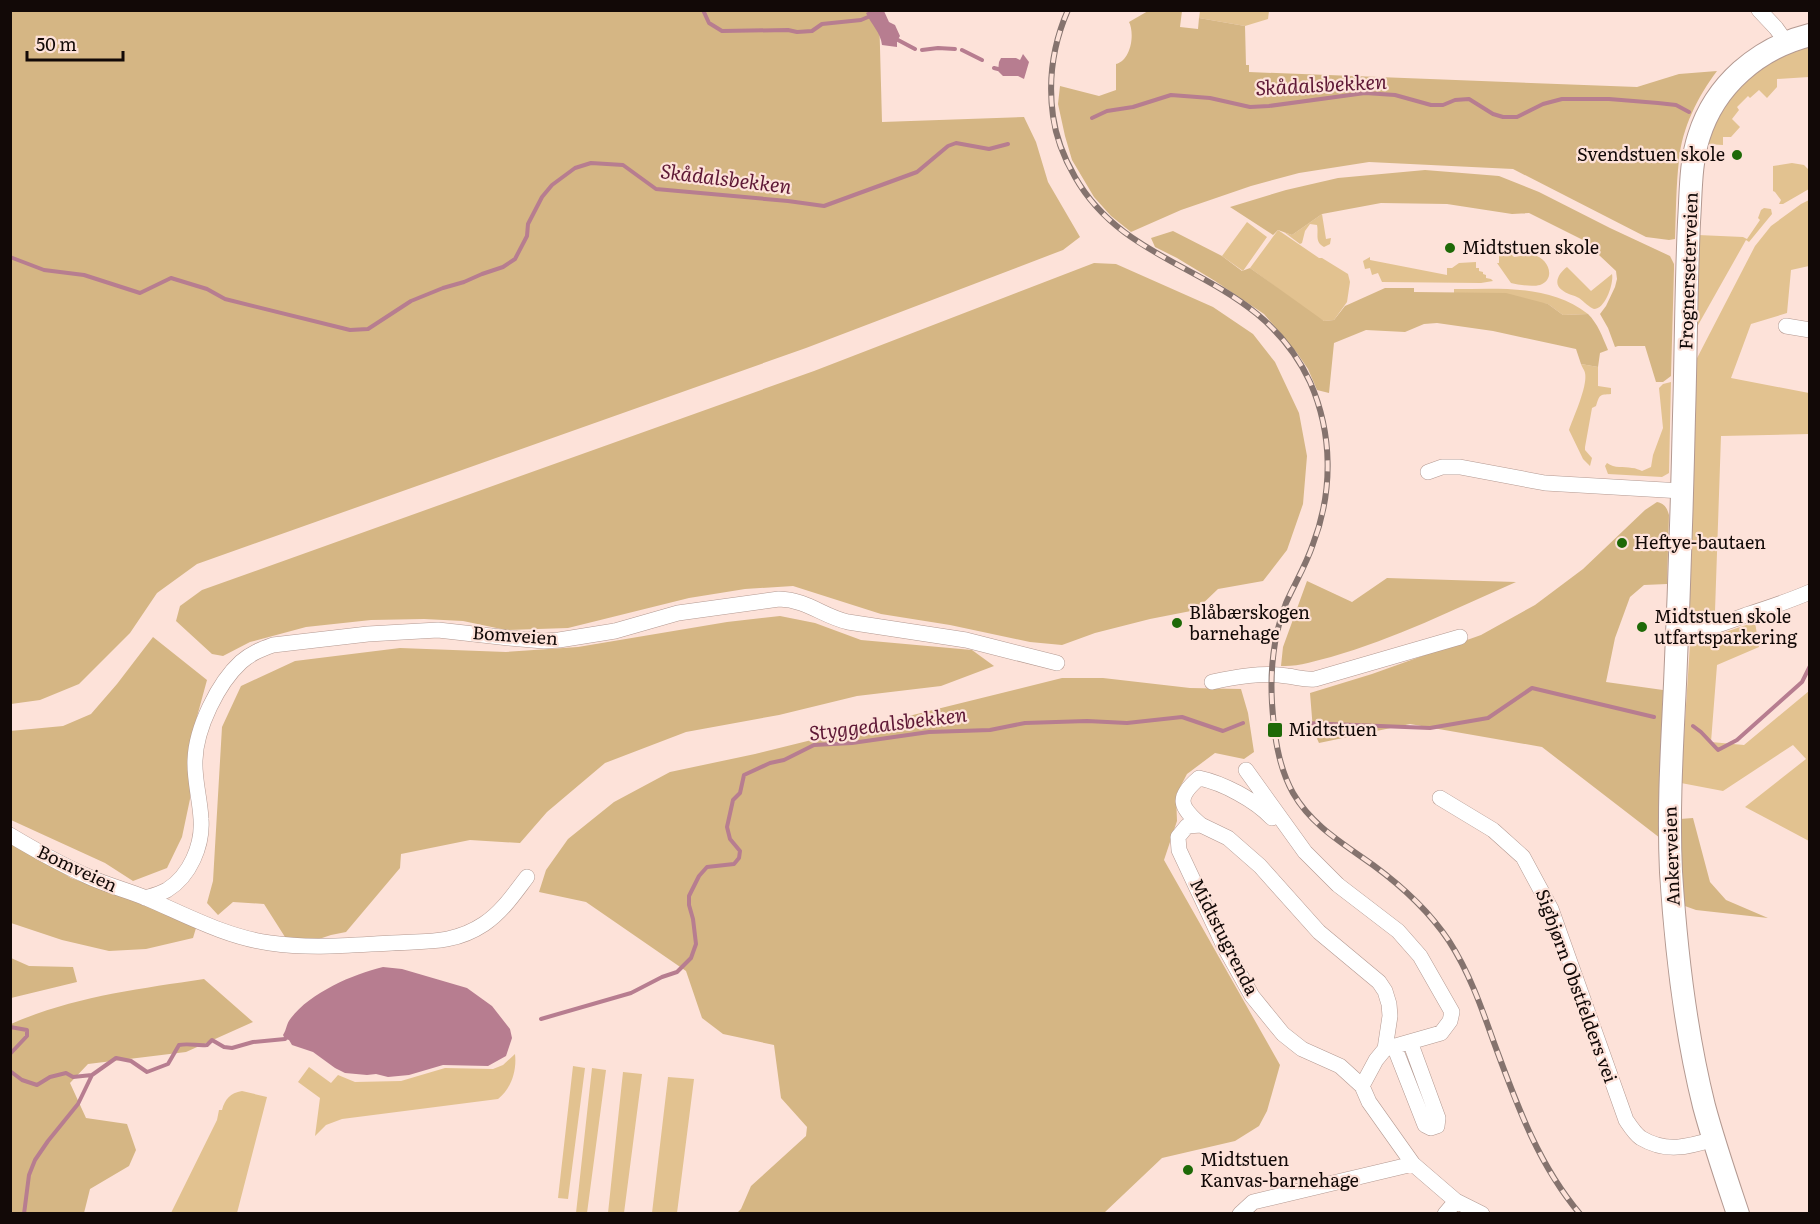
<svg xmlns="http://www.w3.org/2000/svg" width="1820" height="1224" font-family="Literata,serif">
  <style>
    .green { fill: #e2c290 }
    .forest { fill: #d5b684 }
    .water { fill: #b77d90 }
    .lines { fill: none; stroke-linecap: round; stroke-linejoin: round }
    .stream { stroke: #b77d90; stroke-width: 4 }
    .minor-casing { stroke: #b39991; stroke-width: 16 }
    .secondary-casing { stroke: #b39991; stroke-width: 24 }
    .minor { stroke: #fff; stroke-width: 15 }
    .secondary { stroke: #fff; stroke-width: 22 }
    .rail-casing { stroke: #85736e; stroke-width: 6 }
    .rail { stroke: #fde2d9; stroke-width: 4; stroke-dasharray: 11; stroke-linecap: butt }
    .poi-dot { fill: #1e6907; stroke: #fde2d9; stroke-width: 2 }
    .labels { text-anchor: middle; stroke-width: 4.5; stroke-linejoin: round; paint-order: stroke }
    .poi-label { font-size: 18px; fill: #120907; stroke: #fde2d9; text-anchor: start }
    .street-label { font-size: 18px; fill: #120907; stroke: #fde2d9 }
    .water-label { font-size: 20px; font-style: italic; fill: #5e1835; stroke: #fde2d9 }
  </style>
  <rect width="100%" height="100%" fill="#fde2d9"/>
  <!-- green -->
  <path class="green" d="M1200 11H1269L1268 19 1245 26 1199 18Z
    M1809 44V77L1777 79V87L1767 98 1759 90 1750 98 1748 96 1737 107 1739 110 1732 119 1740 127 1731 137H1723V145L1706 144 1711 131 1732 93 1773 58Z
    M1792 163 1804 165 1809 170V189L1783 204H1779L1781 200 1775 192 1773 191V166Z
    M1809 200V266L1791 270 1787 313 1751 324 1731 378 1809 393V434L1721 436 1715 611 1688 615 1694 364 1755 246 1771 226 1801 204Z
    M1764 208 1771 209 1772 214 1749 242 1746 240 1697 327 1698 235 1743 237 1747 239 1760 220 1758 218 1761 210Z
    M1322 214 1326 239 1331 238 1330 244 1324 247C1314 242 1319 233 1317 225L1310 224 1305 231 1302 243 1300 244 1284 232 1292 235Z
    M1247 222 1267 237 1243 271 1222 256Z
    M1278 230 1319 258H1322L1348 274 1350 282 1347 302 1334 320 1324 321 1318 318 1250 268Z
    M1509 252 1514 257C1521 256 1527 254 1533 255 1548 257 1557 279 1540 285 1532 287 1519 285 1511 283L1497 263H1499V256Z
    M1370 257V260L1447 275V268H1452L1459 263 1476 262V268H1479V271L1483 272V274L1486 275V278L1491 279 1493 281 1481 283 1382 282 1378 273 1372 275 1370 268 1365 269 1363 261Z
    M1567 267 1591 291 1612 274C1614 282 1606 309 1594 309 1590 308 1583 301 1579 298 1574 295 1566 294 1562 290 1552 283 1560 272 1567 267Z
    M1454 289C1500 289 1549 284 1588 314L1563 315 1548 304 1454 293Z
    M1581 364 1598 367V386L1611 388V394C1599 395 1600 394 1596 406L1592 408 1585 447V450L1592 458 1590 466 1583 459 1569 430C1573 418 1588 386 1585 373 1585 371 1582 367 1581 364Z
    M1671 382 1669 473 1662 477 1608 474 1605 466 1607 463C1615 469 1623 466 1632 468 1636 468 1639 470 1642 471L1651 467 1653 455 1663 428 1659 388 1663 384Z
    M1755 622 1759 647 1717 665 1711 742 1744 745 1809 691V841L1745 807 1806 759 1793 745 1723 791 1681 783 1690 644Z
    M515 1054C517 1071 511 1089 498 1099L342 1119 326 1125 315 1136 320 1098 298 1082 309 1067 331 1083 338 1075 355 1082 401 1081 445 1068 493 1069 503 1065Z
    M573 1066 585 1068 568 1199 558 1198Z
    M592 1068 606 1070 587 1213H576Z
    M623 1072 642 1074 624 1213H608Z
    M668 1077 694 1079 677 1213H652Z
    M242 1091 267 1097 237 1213H171L217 1120 219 1110H222C225 1099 230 1093 242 1091Z"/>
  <!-- forest -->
  <path class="forest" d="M10 11H879L882 122 1024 117 1036 142 1048 182 1080 237 1063 250 806 348 197 564 157 593 130 633 79 684 40 700 11 704Z
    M1148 11H1182L1180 27 1198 29 1199 18 1245 26 1246 65H1249V72L1637 87 1679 74 1717 71C1698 96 1682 128 1679 160 1676 186 1676 212 1675 239L1669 240 1646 237 1513 169 1369 162 1299 173 1251 186 1181 210 1131 232 1111 216 1094 197 1072 160 1065 136 1058 104 1060 86 1099 96 1116 90V64C1131 60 1135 34 1129 22Z
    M1425 170 1499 176 1539 192 1610 228 1670 256 1674 264V269L1671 376 1663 382H1656L1645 346H1618L1615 347 1608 328 1600 314 1606 306 1615 287 1617 279 1616 271 1583 240 1529 213 1512 214 1447 204 1381 203 1322 214 1292 235 1278 230 1273 235 1230 207 1286 190 1338 178Z
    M1173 231 1222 256 1242 271 1250 268 1324 321 1334 320 1345 306 1385 288H1414V292L1506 293 1548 304 1563 315 1588 314C1598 324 1602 336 1608 350L1600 353 1598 367 1581 364 1576 349 1493 331 1437 323 1424 324 1405 332 1366 330 1334 343 1329 393 1317 390 1308 369 1297 353 1264 314 1215 281 1177 258 1155 247 1151 238Z
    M1094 263 1116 264 1213 307 1253 334 1275 362 1299 413 1307 456 1303 504 1287 550 1263 581 1218 589 1196 610 1150 619 1095 633 1062 645 1030 642 950 625 881 614 793 586 745 589 689 598 568 628 506 630 463 621 424 619 371 620 306 627 250 642 223 656 212 654 176 621 180 606 202 590 814 371Z
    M1657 502C1665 504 1667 508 1669 515L1667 584 1644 585 1630 597 1615 638 1606 682 1663 690 1660 838 1542 747 1410 724 1319 743 1313 730 1310 693 1372 674 1481 635 1535 605 1583 569 1645 510Z
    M1387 578 1516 582C1455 609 1394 639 1331 657 1314 661 1298 667 1281 666L1283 647 1307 581 1352 602Z
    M780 616 815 623 861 640 972 650 994 666 941 686 857 696 779 715 686 732 605 763 547 812 520 843 470 840 401 854 400 868 346 932 331 935 310 942 285 937 264 904 233 902 218 915 207 903 213 881 222 727 241 686 295 661 400 648 506 652 578 647 727 622Z
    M153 637 207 680 195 724 190 799 182 837 167 868 133 881 105 863 11 820 10 731 63 726 91 714 117 684Z
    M1062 678H1103L1190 688 1241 689 1248 713 1254 752 1244 759 1215 753 1187 774 1176 795 1177 821 1164 860 1280 1065 1267 1111 1259 1126 1235 1141 1162 1158 1104 1213H737L741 1209 751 1186 806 1136 807 1127 781 1098 774 1045 723 1034 702 1018 686 971 586 902 539 892 546 870 568 839 614 802 670 772 755 754Z
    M1693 818 1710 882 1726 900 1768 918 1696 910 1682 905 1680 819Z
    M10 839 71 878 148 905 196 928 193 938 146 949 109 951 62 940 11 923Z
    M11 958 29 966 73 967 77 982 11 998Z
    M204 979 253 1022 186 1052 88 1064 70 1083 86 1118 127 1124 136 1150 129 1166 90 1189 84 1213H11V1024C72 997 138 989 204 979Z"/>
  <!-- water -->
  <path class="water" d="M870 11H884L889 22 895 25 900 36 897 41V47L882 45C881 33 871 24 866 13Z
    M1023 54 1029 62 1024 79 1018 76H1003L998 71 999 62 1001 58H1016L1020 60Z
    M383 967 402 969 467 988 492 1006 510 1029 512 1038 506 1056 488 1066 443 1065 409 1075 388 1077 376 1074 367 1075 345 1073 335 1068 313 1052 292 1045 289 1040 285 1039 283 1035C287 1029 286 1024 291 1018 310 993 353 974 383 967Z"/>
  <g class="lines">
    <!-- stream -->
    <path class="stream" d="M703 10 709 23 722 31 788 30 797 32 812 31 822 24 861 20 868 17
      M898 40 915 49
      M922 50 938 48 955 49
      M962 50 982 60
      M994 68 998 69
      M1092 118 1107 111 1133 107 1171 95 1210 98 1250 107 1269 106 1365 93 1395 95 1431 105H1443L1455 100 1469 99 1493 114 1503 117H1517L1543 104 1562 99H1609L1658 103 1676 105 1689 112
      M10 257 44 270 84 275 140 293 171 278 207 289 225 299 350 330 368 329 411 301 443 288 464 282 482 274 503 267 515 259 527 236 528 224 542 197 552 185 575 168 591 163 623 165 656 189 788 201 824 206 917 172 948 146 956 143 989 149 1008 144
      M1305 723 1430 728 1488 718 1532 688 1654 717
      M1693 726 1701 732 1718 750 1737 740 1802 682 1810 666
      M541 1019 631 993 662 977 677 972 691 958 696 944 693 919 689 905V896L699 876 707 867 734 864 739 858 740 851 730 839 727 827 733 800 740 793 744 775 770 763 784 760 814 745 852 743 929 732 990 730 1025 723 1087 721 1127 723 1182 717 1223 731 1243 723
      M10 1027 27 1030V1036L10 1054
      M10 1071 22 1080 37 1085 50 1077 66 1073 73 1077 92 1075 116 1058 131 1061 147 1072 168 1064 179 1045C189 1043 197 1046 207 1045L212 1040 224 1047 232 1048 253 1042 285 1039
      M24 1214 29 1175 35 1160 48 1141 78 1104 92 1075"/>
    <!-- minor casing -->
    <g class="minor-casing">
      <path id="minor" d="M1759 10 1776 28 1786 42
        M1786 326 1810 330
        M1428 472 1442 467H1460L1545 483 1682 491
        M1677 633C1701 632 1724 623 1746 615 1768 608 1789 601 1810 592
        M1212 682C1235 677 1262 672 1287 676 1297 677 1304 680 1315 679L1460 637
        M1246 770 1305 852 1338 885 1398 931 1420 956 1452 1012 1450 1021 1441 1033 1385 1049
        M1440 798 1493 830 1523 857 1551 909 1626 1120C1630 1126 1635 1134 1641 1138 1666 1153 1688 1147 1714 1139
        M1201 825C1179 806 1176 798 1199 778 1223 783 1255 800 1272 818
        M10 835C35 850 60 864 87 876 106 885 127 890 146 898 186 915 226 937 270 943 311 949 351 945 392 943 426 941 454 944 484 924 502 912 514 894 527 877
        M145 898C152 896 160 894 167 890 190 876 203 845 201 819 200 799 194 779 195 760 196 728 218 683 241 662 251 653 262 649 273 645L368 634 438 630 509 638 544 641 559 640 615 631 678 613 779 599C808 600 822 616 848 622L966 640 1057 663
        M1394 1046 1425 1125 1431 1128 1437 1126 1438 1118 1412 1047
        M1362 1086 1376 1060 1385 1049 1390 1016 1389 1004 1385 991 1379 982 1319 932 1260 866 1228 838 1201 825 1187 826 1178 837 1179 850 1224 946 1252 996 1283 1034 1302 1049 1340 1066 1362 1086 1369 1102 1413 1164 1456 1201 1482 1214
        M1240 1214 1253 1202 1413 1164
        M1445 1214 1456 1201"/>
    </g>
    <!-- secondary casing -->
    <g class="secondary-casing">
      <path id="secondary" d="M1738 1214C1726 1178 1714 1143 1704 1106 1685 1030 1676 950 1671 872 1668 809 1672 747 1675 684 1679 595 1682 505 1684 416 1686 351 1686 287 1689 222 1691 194 1690 163 1699 136 1715 85 1758 48 1810 35"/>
    </g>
    <!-- minor -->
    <use href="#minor" class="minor"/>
    <!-- secondary -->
    <use href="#secondary" class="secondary"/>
    <!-- rail casing -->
    <g class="rail-casing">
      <path id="rail" d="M1068 10C1053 44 1048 80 1053 116 1056 138 1064 158 1075 177 1117 251 1196 264 1257 314 1280 333 1298 356 1310 382 1333 434 1333 492 1313 544 1306 565 1295 583 1286 603 1274 634 1270 669 1272 703 1274 734 1278 766 1293 793 1312 826 1344 844 1373 865 1403 887 1429 911 1449 941 1469 972 1481 1006 1493 1040 1516 1102 1537 1163 1580 1214"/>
    </g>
    <!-- rail -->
    <use href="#rail" class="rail"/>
  </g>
  <!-- markers -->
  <g class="poi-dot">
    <circle cx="1737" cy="155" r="6"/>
    <circle cx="1450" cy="248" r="6"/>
    <circle cx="1622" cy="543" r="6"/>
    <circle cx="1177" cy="623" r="6"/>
    <circle cx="1642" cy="627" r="6"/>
    <rect x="1267" y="722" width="16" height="16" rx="3"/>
    <circle cx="1188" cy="1170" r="6"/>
  </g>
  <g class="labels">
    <!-- poi labels -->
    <g class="poi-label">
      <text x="1725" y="161" text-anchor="end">Svendstuen skole</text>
      <text x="1462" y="254">Midtstuen skole</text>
      <text x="1634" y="549">Heftye-bautaen</text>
      <text x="1189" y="619">Blåbærskogen<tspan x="1189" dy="21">barnehage</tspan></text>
      <text x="1654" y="623">Midtstuen skole<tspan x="1654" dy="21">utfartsparkering</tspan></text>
      <text x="1288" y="736">Midtstuen</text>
      <text x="1200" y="1166">Midtstuen<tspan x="1200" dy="21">Kanvas-barnehage</tspan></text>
    </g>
    <!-- street labels -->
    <g class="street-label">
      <text transform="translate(1689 271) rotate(-88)" y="6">Frognerseterveien</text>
      <text transform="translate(515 636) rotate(4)" y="6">Bomveien</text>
      <text transform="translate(1672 856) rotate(-92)" y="6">Ankerveien</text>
      <text transform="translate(77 869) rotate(25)" y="6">Bomveien</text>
      <text transform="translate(1224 937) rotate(63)" y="6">Midtstugrenda</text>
      <text transform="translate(1576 986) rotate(70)" y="6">Sigbjørn Obstfelders vei</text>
    </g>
    <!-- water labels -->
    <g class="water-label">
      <text transform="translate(1321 85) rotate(-3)" y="7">Skådalsbekken</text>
      <text transform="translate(726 179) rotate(7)" y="7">Skådalsbekken</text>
      <text transform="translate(888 724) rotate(-7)" y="7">Styggedalsbekken</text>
    </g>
  </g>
  <!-- border -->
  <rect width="1820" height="1224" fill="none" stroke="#120907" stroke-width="24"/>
  <!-- scale -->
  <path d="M27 51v9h96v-9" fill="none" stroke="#120907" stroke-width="3"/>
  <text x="36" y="51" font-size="18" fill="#120907" stroke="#fde2d9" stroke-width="4.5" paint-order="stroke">50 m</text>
</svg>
